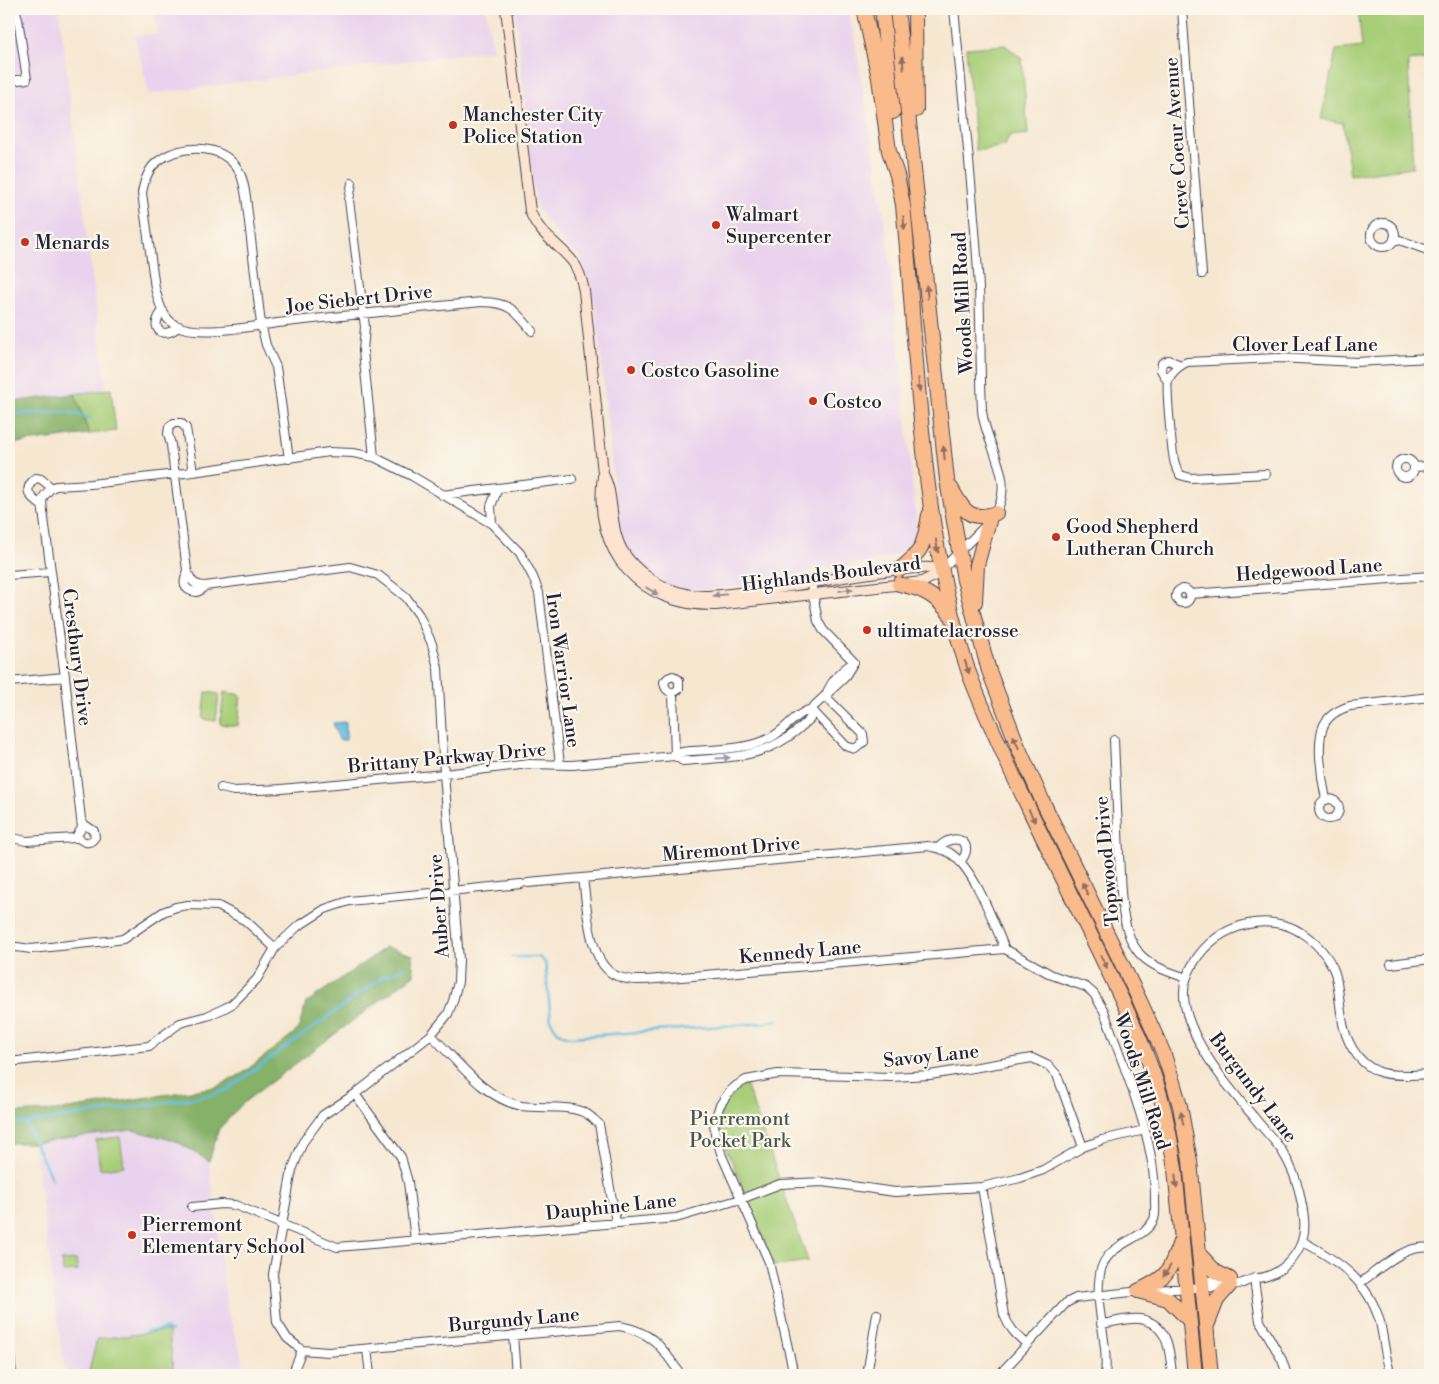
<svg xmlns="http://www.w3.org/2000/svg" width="1439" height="1384" font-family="'Libre Bodoni',serif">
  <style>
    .built { fill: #e9d2ed }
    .green { fill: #a8ce78; stroke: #65785a }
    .forest { fill: #86b168; stroke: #546a52 }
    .water { fill: #65bde2; stroke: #44708e }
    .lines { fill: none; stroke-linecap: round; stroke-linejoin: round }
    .stream { stroke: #65bde2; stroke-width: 2.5 }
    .street-casing { stroke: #424052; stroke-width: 10 }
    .secondary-casing { stroke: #424052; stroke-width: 12 }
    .highway-casing { stroke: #424052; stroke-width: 16 }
    .street { stroke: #fff; stroke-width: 8 }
    .secondary { stroke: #fde4d1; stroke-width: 10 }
    .highway { stroke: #fabb8c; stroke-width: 14 }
    .oneway { fill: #8e6e64 }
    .oneway2 { fill: #9a8d8e }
    .oneway3 { fill: #9c9ca7 }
    .poi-dot { fill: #c8321e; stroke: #fbf7ec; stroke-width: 2 }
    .labels { text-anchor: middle; stroke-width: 4.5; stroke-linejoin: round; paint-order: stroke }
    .poi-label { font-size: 19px; fill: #22223b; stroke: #fbf7ec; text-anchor: start }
    .street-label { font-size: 19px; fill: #22223b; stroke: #fbf7ec }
    .park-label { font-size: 19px; fill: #4a564d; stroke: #fbf7ec }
  </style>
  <rect width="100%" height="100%" fill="#fbf7ec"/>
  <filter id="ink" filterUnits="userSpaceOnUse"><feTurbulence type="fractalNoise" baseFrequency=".02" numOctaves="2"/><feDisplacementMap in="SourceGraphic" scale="10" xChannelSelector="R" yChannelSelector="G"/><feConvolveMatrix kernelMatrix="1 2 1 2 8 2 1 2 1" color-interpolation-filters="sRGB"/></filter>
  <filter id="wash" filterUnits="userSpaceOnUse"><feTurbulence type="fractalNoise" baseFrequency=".0096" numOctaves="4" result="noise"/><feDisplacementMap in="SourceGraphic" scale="20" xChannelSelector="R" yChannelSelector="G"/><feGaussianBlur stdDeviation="1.12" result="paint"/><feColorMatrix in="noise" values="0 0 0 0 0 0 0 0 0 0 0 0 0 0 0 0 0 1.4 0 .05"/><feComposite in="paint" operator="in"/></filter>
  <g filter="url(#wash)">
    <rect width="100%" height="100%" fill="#f6e7d1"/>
    <!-- built -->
    <path class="built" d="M9 9H59L106 390 9 402Z
      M155 9H486L493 50 149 94 135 36 158 33Z
      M517 9H847L853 31 888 242 917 530 909 551 876 561 824 569 750 585 703 590 675 589 646 572 625 546 618 522 596 310 580 256 566 246 536 207 516 17Z
      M132 1130 176 1141 209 1161 227 1308 247 1375H65L34 1143Z"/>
    <!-- green -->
    <path class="green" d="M1358 9H1430V59L1408 61 1413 167 1350 175 1343 123 1321 119 1336 50 1362 47Z
      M1005 45 1022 59 1028 134 1009 136 1005 146 976 151 966 48Z
      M111 389 116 431 89 434 75 394Z
      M206 692 219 694 216 721 203 719Z
      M224 692 241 695 238 726 220 724Z
      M746 1084 808 1261 774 1266C760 1233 748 1199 734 1166 729 1153 718 1138 719 1123 720 1106 732 1093 746 1084Z
      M120 1137 124 1166 100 1169 96 1140Z
      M76 1260 78 1271 63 1272 61 1261Z
      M164 1331 169 1332 174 1375H88L97 1339Z"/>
    <!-- forest -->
    <path class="forest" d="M75 394 89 434 9 444V402Z
      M386 947 413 955 414 975 243 1103 219 1129 209 1161 176 1141 132 1130 35 1143H9V1113L54 1111 217 1087 243 1073 298 1030 306 1003Z"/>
    <!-- water -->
    <path class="water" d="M346 722V740H339L333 723Z"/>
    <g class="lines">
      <!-- stream -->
      <path class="stream" d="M9 414 67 412 90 418
        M511 957H539L545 962 551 1021C556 1031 560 1035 571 1037L765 1023 778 1020
        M9 1123H26L213 1095 228 1089 384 976 405 968
        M26 1123 52 1180
        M146 1332 164 1329 171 1331"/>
    </g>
  </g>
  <g filter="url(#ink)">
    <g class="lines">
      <!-- street casing -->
      <g class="street-casing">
        <path id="street" d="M954 9C963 102 974 195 979 289 981 329 980 370 982 410 985 446 1018 480 994 515
          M1182 9 1202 274
          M9 81 27 79 18 19 15 9
          M352 183 349 200 365 327 363 351 374 457
          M1371 235a12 12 0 1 1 24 0a12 12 0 1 1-24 0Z
          M1394 238 1430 251
          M163 311C148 327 162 342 179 326
          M1168 382 1161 370 1162 363 1168 360 1181 365
          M1396 468a9 9 0 1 1 18 0a9 9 0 1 1-18 0Z
          M289 459 276 367 266 345 261 324 246 197C244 185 242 171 232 162 213 143 177 146 157 162 148 169 144 182 142 193L155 288C159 302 162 319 177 326 203 337 257 325 286 322 351 315 417 308 482 302 509 302 516 311 532 331
          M1414 467 1430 466
          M193 472 186 428 181 423H174L169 427 168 434 171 445 187 570C191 581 193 585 205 586L350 567 378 575 406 597 419 615 432 644 438 668 444 774 459 960 458 982 453 1001 448 1014 431 1035 355 1094 323 1115 303 1142 292 1170 273 1274 277 1322 287 1338 302 1350
          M1266 474 1191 478 1180 475C1179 471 1176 468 1175 464 1172 455 1166 389 1168 381 1171 372 1179 366 1187 362L1278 358 1356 362 1430 358
          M442 495 572 479
          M42 506C31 498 21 490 36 478L41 479 52 488
          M492 524 491 506 498 488
          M942 569 985 526
          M188 572C182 582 183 591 197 592L201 590 204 586
          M9 575 50 572
          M811 583 818 621 823 630 854 662
          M1176 596a7 7 0 1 1 14 0a7 7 0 1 1-14 0Z
          M1190 594 1430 576
          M9 682 65 677
          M827 692C833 679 841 670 854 662
          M673 693C667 691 665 689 664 682L668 678 673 676 679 680V689L673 693 675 756
          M811 709 846 746 855 749 864 742 863 734 825 696
          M1114 740C1116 778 1117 816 1119 854 1121 884 1119 929 1139 953 1151 967 1170 972 1186 978
          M675 756 683 761C717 758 756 759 785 739 794 734 802 726 810 719L811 709
          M221 788 234 791 281 789 444 774 529 764 572 765 675 756 682 752C711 749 743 751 770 738 785 731 794 714 811 709L844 678 854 662
          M1319 809a10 10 0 1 1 20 0a10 10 0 1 1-20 0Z
          M1326 800C1323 786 1321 772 1320 757 1319 731 1321 715 1350 706L1430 697
          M76 836C83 842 89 846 95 837L94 831 82 823
          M9 837 26 841 75 838 82 828 65 677 43 511 42 501 44 496 51 488 56 486 91 484 193 472 329 452 353 453 374 457 412 476 492 524 520 553 533 577 539 593 560 764
          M938 848C955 830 977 843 960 862
          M583 878C587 905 588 965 617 976 633 983 653 979 670 978L1005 949 1052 975 1086 987 1094 994 1104 1011C1124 1069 1156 1139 1155 1200 1155 1206 1156 1214 1154 1219 1144 1242 1105 1241 1100 1274 1094 1308 1109 1341 1105 1375
          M528 883 928 846C936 848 943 849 950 853 975 869 993 922 1005 949
          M9 946 31 949 117 940 123 939 163 912 176 907 188 905 218 906 246 921 275 948
          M1391 964 1430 959
          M431 1035C457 1060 484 1099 522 1106 541 1109 571 1104 587 1114 591 1116 595 1121 599 1124L616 1223
          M9 1062 149 1046 180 1023 207 1016 223 1009 232 1004 257 979 275 948 297 927 325 909 349 901 521 884
          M355 1094 401 1157 408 1182 415 1240
          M982 1187 1004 1315C1009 1328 1016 1335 1027 1344
          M192 1207 222 1204 235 1205 337 1247 676 1218 741 1199 780 1184 823 1182 895 1192 982 1187 1020 1178 1043 1170 1083 1147 1102 1140 1145 1130
          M1302 1241C1338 1261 1368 1280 1380 1322 1384 1340 1385 1358 1391 1375
          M1254 1279 1260 1321 1282 1360 1287 1375
          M1201 1282 1227 1279
          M1360 1283C1380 1269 1404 1244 1430 1248
          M1152 1290C1180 1288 1217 1289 1243 1283 1247 1281 1251 1279 1255 1278 1259 1278 1263 1278 1267 1276 1281 1272 1294 1259 1300 1246 1306 1232 1305 1220 1302 1205 1299 1186 1293 1168 1282 1151 1274 1139 1262 1128 1253 1116 1227 1086 1182 1032 1184 991 1184 981 1188 973 1193 964 1205 943 1225 929 1248 924 1265 920 1286 923 1300 932 1315 941 1329 956 1335 973 1339 987 1339 1003 1342 1018 1345 1039 1356 1062 1377 1071 1389 1077 1416 1075 1430 1074
          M1101 1324C1113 1323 1129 1317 1140 1319 1169 1324 1170 1352 1172 1375
          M513 1335 516 1375
          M9 1347 12 1375
          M367 1349 370 1375
          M292 1375 302 1350 328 1352 620 1326C655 1333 662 1348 681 1375
          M794 1375 769 1262 722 1156 715 1134 714 1122 720 1105 729 1092 737 1085 746 1080 778 1074 892 1077 930 1075 1032 1058 1049 1066 1057 1075 1083 1147
          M867 1375 877 1314
          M999 1375 1066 1303 1076 1298 1141 1291"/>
      </g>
      <!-- secondary casing -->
      <g class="secondary-casing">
        <path id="secondary" d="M506 9 530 211C539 235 558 243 573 262 579 270 582 281 584 291L603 473C605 479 608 485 609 491 613 511 612 532 622 550 635 572 661 589 686 594 703 598 721 595 739 593 788 588 836 577 885 571 904 569 923 566 942 569
          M603 476C592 551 640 607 716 605L922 582 932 577 942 569"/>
      </g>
      <!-- highway casing -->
      <g class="highway-casing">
        <path id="highway" d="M864 9 879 78 889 151 897 175 903 205C919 361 918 523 969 673 980 703 994 732 1007 762 1036 825 1067 887 1098 950 1119 994 1142 1038 1157 1085 1166 1112 1171 1141 1175 1169L1195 1375
          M882 9 893 112
          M897 9 947 480 964 580 989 671 1019 749 1042 800 1140 1001 1163 1052 1172 1079 1180 1106 1190 1161 1211 1375
          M915 9 916 110
          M951 488C964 511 969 522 996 513
          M899 570C925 549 923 546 929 515
          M899 584C923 589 935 595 950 614
          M975 602 977 565 989 521
          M1199 1254 1216 1272 1230 1279
          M1138 1291C1168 1277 1169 1273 1180 1242
          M1138 1291 1168 1299 1190 1321
          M1208 1323 1217 1300 1230 1285"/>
      </g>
      <!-- street -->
      <use href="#street" class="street"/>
      <!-- secondary -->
      <use href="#secondary" class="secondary"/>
      <!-- highway -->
      <use href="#highway" class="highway"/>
    </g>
    <!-- one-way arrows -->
    <defs><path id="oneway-solid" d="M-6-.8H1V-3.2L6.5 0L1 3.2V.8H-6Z" transform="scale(1.25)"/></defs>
    <g class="oneway">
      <use href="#oneway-solid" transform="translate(903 63) rotate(-96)"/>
      <use href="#oneway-solid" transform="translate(904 223) rotate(84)"/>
      <use href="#oneway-solid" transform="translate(927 292) rotate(-96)"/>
      <use href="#oneway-solid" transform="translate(919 385) rotate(86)"/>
      <use href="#oneway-solid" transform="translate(944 453) rotate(-96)"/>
      <use href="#oneway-solid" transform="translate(937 546) rotate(80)"/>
      <use href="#oneway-solid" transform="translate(967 667) rotate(72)"/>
      <use href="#oneway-solid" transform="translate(1016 742) rotate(-113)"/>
      <use href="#oneway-solid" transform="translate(1032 816) rotate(64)"/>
      <use href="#oneway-solid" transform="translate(1085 889) rotate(-116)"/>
      <use href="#oneway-solid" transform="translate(1104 962) rotate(64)"/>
      <use href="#oneway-solid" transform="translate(1182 1118) rotate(-102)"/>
      <use href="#oneway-solid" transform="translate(1176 1181) rotate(84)"/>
      <use href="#oneway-solid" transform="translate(1167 1271) rotate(123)"/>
    </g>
    <g class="oneway2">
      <use href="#oneway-solid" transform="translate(846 590) rotate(-7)"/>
      <use href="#oneway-solid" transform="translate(652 591) rotate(31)"/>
      <use href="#oneway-solid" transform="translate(720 595) rotate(174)"/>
    </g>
    <use class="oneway3" href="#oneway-solid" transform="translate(723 758) rotate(-4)"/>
  </g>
  <!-- markers -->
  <g class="poi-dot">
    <circle cx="453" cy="125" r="5"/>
    <circle cx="716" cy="225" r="5"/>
    <circle cx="25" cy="242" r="5"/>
    <circle cx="631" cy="370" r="5"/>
    <circle cx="813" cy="401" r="5"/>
    <circle cx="1056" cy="537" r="5"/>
    <circle cx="867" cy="630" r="5"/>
    <circle cx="132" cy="1235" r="5"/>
  </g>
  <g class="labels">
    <!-- poi labels -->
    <g class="poi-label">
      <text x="463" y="121">Manchester City<tspan x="463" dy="22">Police Station</tspan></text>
      <text x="726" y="221">Walmart<tspan x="726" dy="22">Supercenter</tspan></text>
      <text x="35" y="249">Menards</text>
      <text x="641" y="377">Costco Gasoline</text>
      <text x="823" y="408">Costco</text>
      <text x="1066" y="533">Good Shepherd<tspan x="1066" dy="22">Lutheran Church</tspan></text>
      <text x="877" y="637">ultimatelacrosse</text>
      <text x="142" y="1231">Pierremont<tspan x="142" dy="22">Elementary School</tspan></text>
    </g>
    <!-- street labels -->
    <g class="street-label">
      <text transform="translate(1176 143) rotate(-94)" y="7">Creve Coeur Avenue</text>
      <text transform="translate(359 298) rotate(-6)" y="7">Joe Siebert Drive</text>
      <text transform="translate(962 303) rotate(-93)" y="7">Woods Mill Road</text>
      <text x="1305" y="351">Clover Leaf Lane</text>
      <text transform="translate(1309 569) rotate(-4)" y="7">Hedgewood Lane</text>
      <text transform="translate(831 573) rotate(-7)" y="7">Highlands Boulevard</text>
      <text transform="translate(78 657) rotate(83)" y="7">Crestbury Drive</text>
      <text transform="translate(564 670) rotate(82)" y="7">Iron Warrior Lane</text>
      <text transform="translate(447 757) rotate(-5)" y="7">Brittany Parkway Drive</text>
      <text transform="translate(731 848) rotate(-5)" y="7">Miremont Drive</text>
      <text transform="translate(1106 861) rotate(-95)" y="7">Topwood Drive</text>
      <text transform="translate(438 906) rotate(-94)" y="7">Auber Drive</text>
      <text transform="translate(800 951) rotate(-5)" y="7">Kennedy Lane</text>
      <text transform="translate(931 1055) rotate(-6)" y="7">Savoy Lane</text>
      <text transform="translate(1143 1081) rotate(72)" y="7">Woods Mill Road</text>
      <text transform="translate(1254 1087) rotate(53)" y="7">Burgundy Lane</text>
      <text transform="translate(611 1206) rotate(-6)" y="7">Dauphine Lane</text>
      <text transform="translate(514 1319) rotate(-5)" y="7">Burgundy Lane</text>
    </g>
    <!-- park labels -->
    <g class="park-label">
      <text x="740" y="1125">Pierremont<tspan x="740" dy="22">Pocket Park</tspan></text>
    </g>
  </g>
  <!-- margin -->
  <rect width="1439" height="1384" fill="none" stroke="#fbf7ec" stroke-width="30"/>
</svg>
